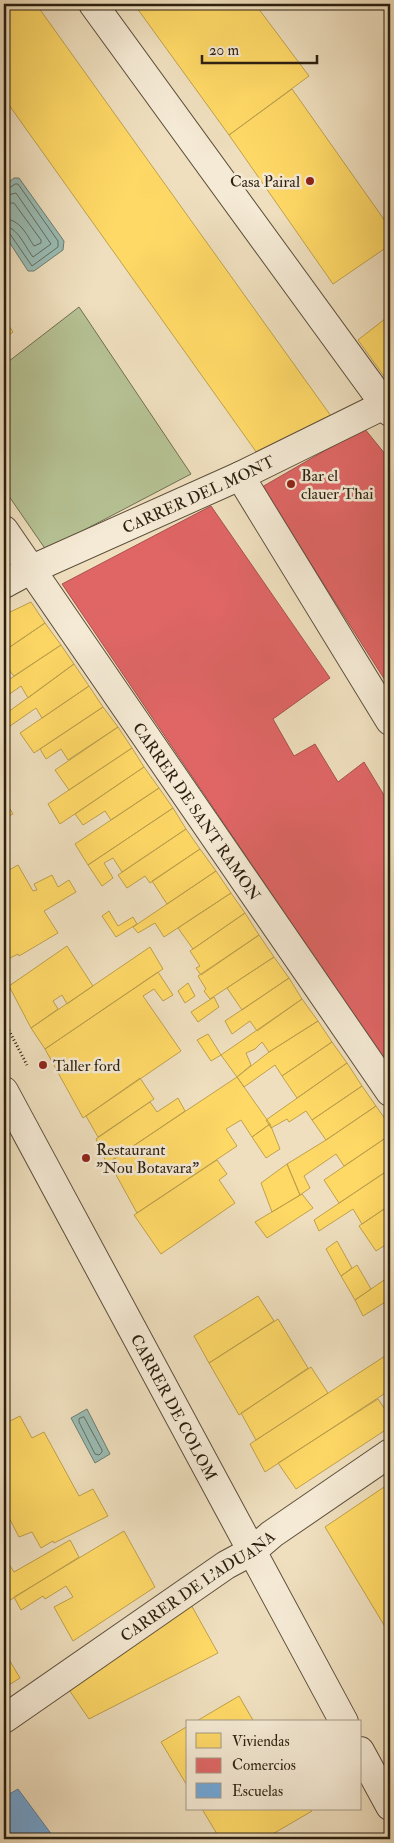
<svg xmlns="http://www.w3.org/2000/svg" width="394" height="1843" font-family="'IM FELL Double Pica',serif">
  <style>
    .green { fill: #b6c294; stroke: #707052 }
    .water { fill: #9abcb4; stroke: #6e7d72 }
    .homes { fill: #ffd966; stroke: #bfa14c }
    .shops { fill: #e06666; stroke: #aa514c }
    .schools { fill: #6fa8dc; stroke: #5b7f9e }
    .lines { fill: none; stroke-linecap: round; stroke-linejoin: round }
    .shore { stroke: #626e62; stroke-width: 1 }
    .street-casing { stroke: #5c4f3b; stroke-width: 30 }
    .path { stroke: #2b1f0f; stroke-width: 3; stroke-dasharray: 1 2.5; stroke-linecap: butt }
    .street { stroke: #f5ead5; stroke-width: 28 }
    .poi-dot { fill: #8f2418; stroke: #f5ead5; stroke-width: 2 }
    .labels { text-anchor: middle; stroke-width: 5; stroke-linejoin: round; paint-order: stroke }
    .poi-label { font-size: 16px; fill: #2b1f0f; stroke: #f5ead5; text-anchor: start }
    .street-label { font-size: 16px; fill: #2b1f0f; stroke: #f5ead5 }
  </style>
  <rect width="100%" height="100%" fill="#efdfbe"/>
  <filter id="stains"><feTurbulence type="fractalNoise" baseFrequency=".004" numOctaves="4"/><feColorMatrix values="0 0 0 0 .2 0 0 0 0 .09 0 0 0 0 .02 0 0 0 .5 -.17"/></filter>
  <radialGradient id="worn" r=".72"><stop offset=".6" stop-color="#630" stop-opacity="0"/><stop offset="1" stop-color="#630" stop-opacity=".3"/></radialGradient>
  <!-- green -->
  <path class="green" d="M79 307 191 474 46 550 4 489V365Z"/>
  <!-- water -->
  <path class="water" d="M14 178H19L64 241 63 250 34 271H28L4 234V186Z
    M87 1409 110 1454 95 1463 71 1418Z"/>
  <!-- homes -->
  <path class="homes" d="M6 4H36L331 416 257 453 4 98V6Z
    M134 4H255L309 76 229 135Z
    M292 89 390 228V245L333 284 229 135Z
    M390 315V375L386 379 358 340Z
    M4 318 13 332 4 339Z
    M31 602 45 623 4 651V615Z
    M45 623 61 645 14 676 8 669 4 672V651Z
    M61 645 74 664 28 698 21 686 4 698V683Z
    M74 664 89 686 42 718 36 708 10 726 4 715Z
    M89 686 103 707 34 753 20 733Z
    M103 707 118 727 68 760 61 749 46 759 40 749Z
    M118 727 132 748 69 790 55 770Z
    M132 748 144 767 60 824 48 804Z
    M144 767 159 788 111 820 105 811 83 825 75 814Z
    M159 788 173 808 88 865 75 844Z
    M4 801H5L13 814 4 818Z
    M173 808 186 829 122 872 113 858 104 863 113 878 102 886 88 865Z
    M186 829 200 849 150 883 145 876 127 888 118 875Z
    M4 833 10 846 4 850Z
    M200 849 216 871 167 904 152 881Z
    M18 865 33 891 37 890 34 884 52 875 58 887 69 880 76 892 44 911 58 933 19 956 18 954 4 961V873Z
    M216 871 231 893 164 937 155 923 138 933 133 927Z
    M231 893 245 913 193 949 178 928Z
    M109 911 118 926 133 917 137 924 116 937 102 916Z
    M245 913 259 935 201 975 196 968 200 966 190 951Z
    M259 935 274 957 210 999 204 991 206 989 198 976Z
    M67 946 93 986 67 1004 62 995 53 1001 58 1009 31 1028 9 986Z
    M150 947 163 969 45 1049 31 1028Z
    M274 957 289 978 242 1010 227 988Z
    M158 972 173 995 163 1001 154 989 143 996 181 1051 83 1118 45 1049Z
    M289 978 302 999 257 1031 250 1021 232 1034 225 1021Z
    M188 983 195 996 185 1003 178 991Z
    M214 997 219 1007 198 1022 191 1012Z
    M302 999 318 1021 269 1052 262 1042 255 1049 246 1053 251 1065 237 1077 221 1055Z
    M318 1021 332 1042 282 1076 275 1065 244 1087 237 1077 269 1052Z
    M208 1034 221 1055 211 1061 197 1040Z
    M332 1042 347 1063 297 1098 282 1076Z
    M347 1063 362 1086 312 1120 306 1111 289 1122 287 1119 271 1128 266 1120Z
    M237 1077 270 1124 252 1137 241 1120 226 1129 237 1146 137 1213 109 1162Z
    M140 1078 154 1099 98 1137 86 1116Z
    M362 1086 376 1106 326 1140 312 1120Z
    M178 1098 185 1111 107 1164 96 1139 150 1102 157 1112Z
    M376 1106 390 1126V1135L344 1166 336 1154 304 1176 310 1188 300 1195 287 1164 326 1140Z
    M270 1124 280 1149 266 1158 252 1137Z
    M390 1135V1169L339 1203 324 1180Z
    M217 1160 227 1174 219 1180 235 1203 161 1254 134 1215Z
    M287 1164 300 1195 272 1212 261 1183Z
    M390 1169V1205L362 1224 353 1209 319 1231 314 1220Z
    M302 1194 313 1208 267 1238 255 1222Z
    M390 1205V1242L376 1251 359 1226Z
    M337 1241 352 1268 341 1276 326 1249Z
    M357 1265 371 1289 355 1300 341 1276Z
    M390 1276V1299L363 1316 355 1300Z
    M258 1296 274 1321 209 1363 194 1336Z
    M278 1319 308 1368 239 1415 209 1363Z
    M385 1356 390 1363V1390L265 1472 250 1444Z
    M311 1367 328 1393 256 1440 241 1413Z
    M378 1399 390 1417V1427L296 1489 278 1463Z
    M20 1416 32 1438 44 1432 79 1496 93 1489 108 1516 54 1543 53 1541 41 1548 32 1532 19 1537 4 1508V1424Z
    M390 1483V1635L325 1527Z
    M124 1531 155 1587 73 1641 54 1607 73 1597 66 1586 45 1599 43 1596 21 1610 14 1597Z
    M70 1540 79 1557 4 1604V1558H5L14 1572Z
    M190 1603 218 1653 89 1719 65 1684Z
    M4 1651 20 1678 4 1688Z
    M239 1696 254 1722H195Z
    M188 1726V1787L161 1742Z
    M202 1809H311L312 1811 264 1839H220Z"/>
  <!-- shops -->
  <path class="shops" d="M364 428 390 460V688L262 487Z
    M211 506 330 678 273 719 294 756 315 744 338 782 364 762 390 805V1069L62 584Z"/>
  <!-- schools -->
  <path class="schools" d="M18 1789 55 1839H4V1797Z"/>
  <g class="lines">
    <!-- shore -->
    <path class="shore" d="M4 189H8L15 184H18L58 241V247L32 266 10 234 4 232
      M4 196 16 193 51 244 33 257C25 247 18 227 4 226
      M4 203H14L41 240V243L34 246C26 234 20 219 4 219
      M84 1417 102 1450V1452L99 1455 95 1454 79 1422V1419Z"/>
    <!-- street casing -->
    <g class="street-casing">
      <g id="street">
        <path d="M93 4 390 412"/>
        <path d="M240 476 390 721"/>
        <path id="s1" d="M4 530 390 1092"/>
        <path id="s2" d="M4 584 30 570 240 476 390 402"/>
        <path id="s3" d="M4 1091 344 1722"/>
        <path id="s4" d="M4 1719 226 1565 252 1551 272 1534 390 1453"/>
        <path d="M360 1751 390 1806"/>
      </g>
    </g>
    <!-- path -->
    <path class="path" d="M4 1021 27 1065"/>
    <!-- street -->
    <use href="#street" class="street"/>
  </g>
  <!-- markers -->
  <g class="poi-dot">
    <circle cx="310" cy="181" r="5"/>
    <circle cx="291" cy="484" r="5"/>
    <circle cx="43" cy="1065" r="5"/>
    <circle cx="86" cy="1158" r="5"/>
  </g>
  <g class="labels">
    <!-- poi labels -->
    <g class="poi-label">
      <text x="300" y="187" text-anchor="end">Casa Pairal</text>
      <text x="301" y="481">Bar el<tspan x="301" dy="18">clauer Thai</tspan></text>
      <text x="53" y="1071">Taller ford</text>
      <text x="96" y="1155">Restaurant<tspan x="96" dy="18">"Nou Botavara"</tspan></text>
    </g>
    <!-- street labels -->
    <g class="street-label">
      <text dy="6" stroke="none"><textPath href="#s2" startOffset="214">CARRER DEL MONT</textPath></text>
      <text dy="6" stroke="none"><textPath href="#s1" startOffset="341">CARRER DE SANT RAMON</textPath></text>
      <text dy="6" stroke="none"><textPath href="#s3" startOffset="359">CARRER DE COLOM</textPath></text>
      <text dy="6" stroke="none"><textPath href="#s4" startOffset="235">CARRER DE L'ADUANA</textPath></text>
    </g>
  </g>
  <!-- margin -->
  <rect width="394" height="1843" fill="none" stroke="#efdfbe" stroke-width="20"/>
  <rect x="5" y="5" width="384" height="1833" fill="none" stroke="#2b1f0f" stroke-width="2.5"/>
  <rect x="10" y="10" width="374" height="1823" fill="none" stroke="#2b1f0f"/>
  <!-- legend -->
  <rect x="186" y="1720" width="175" height="90" fill="#f5ead5" stroke="#a49986"/>
  <rect x="196" y="1733" width="25" height="15" fill="#ffd966" stroke="#a49986"/>
  <text x="232" y="1746" font-size="15" fill="#2b1f0f">Viviendas</text>
  <rect x="196" y="1758" width="25" height="15" fill="#e06666" stroke="#a49986"/>
  <text x="232" y="1770" font-size="15" fill="#2b1f0f">Comercios</text>
  <rect x="196" y="1783" width="25" height="15" fill="#6fa8dc" stroke="#a49986"/>
  <text x="232" y="1796" font-size="15" fill="#2b1f0f">Escuelas</text>
  <!-- scale -->
  <path d="M202 55v8h115v-8" fill="none" stroke="#2b1f0f" stroke-width="2.5"/>
  <text x="209" y="55" font-size="15" fill="#2b1f0f" stroke="#f5ead5" stroke-width="4" paint-order="stroke">20 m</text>
  <rect width="100%" height="100%" filter="url(#stains)"/>
  <rect width="100%" height="100%" fill="url(#worn)"/>
</svg>
